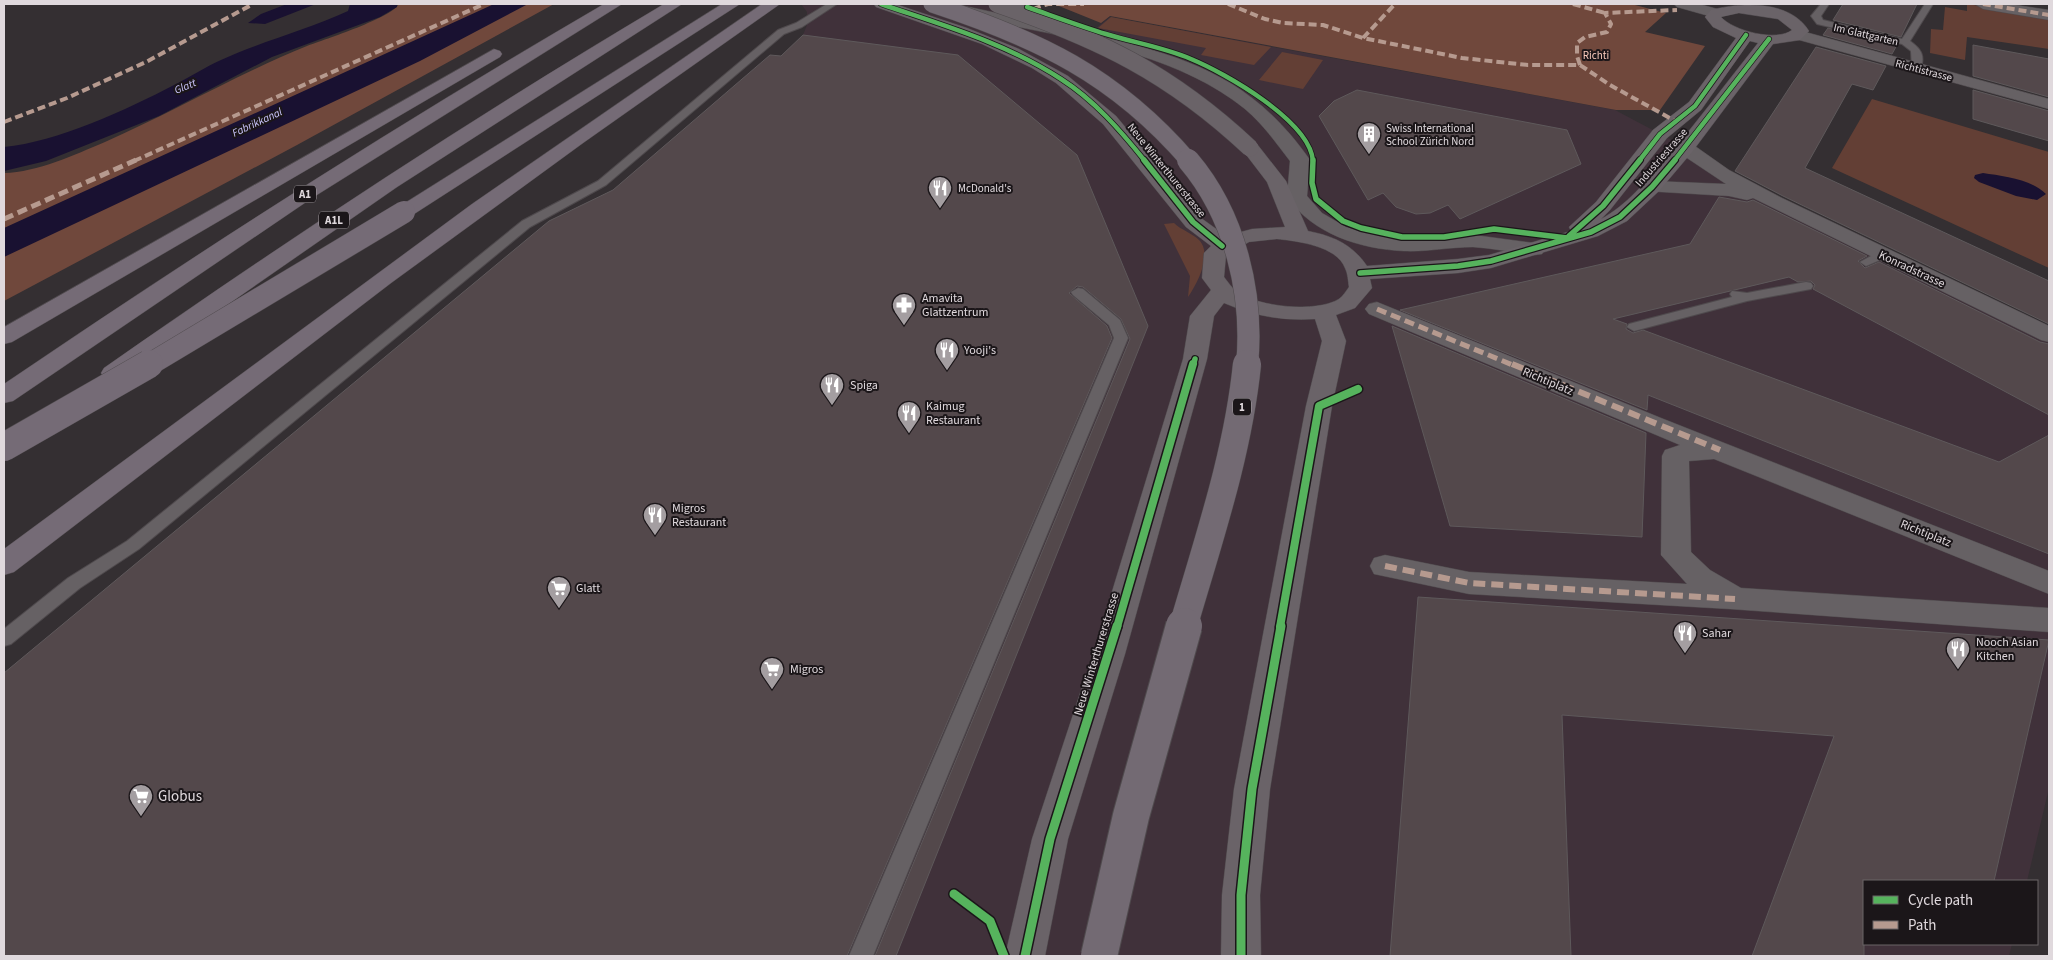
<svg xmlns="http://www.w3.org/2000/svg" width="2053" height="960" font-family="'Source Sans 3',sans-serif">
  <style>
    .built { fill: #40313a }
    .green { fill: #633f35 }
    .forest { fill: #70483c }
    .water { fill: #191131 }
    .building { fill: #53484b; stroke: #5e595b }
    .lines { fill: none; stroke-linecap: round; stroke-linejoin: round }
    .lane-casing { stroke: #4f4a4d; stroke-width: 2 }
    .street-casing { stroke: #4f4a4d; stroke-width: 1 }
    .secondary-casing { stroke: #4f4a4d; stroke-width: 1 }
    .highway-casing { stroke: #4f4a4d; stroke-width: 1 }
    .lane { fill: #666164; fill-rule: evenodd }
    .street { fill: #666164; fill-rule: evenodd }
    .secondary { fill: #6a6368; fill-rule: evenodd }
    .highway { fill: #756b76; fill-rule: evenodd }
    .secondary-bridge-casing { stroke: #4f4a4d; stroke-width: 18; stroke-linecap: butt }
    .primary-bridge-far3-casing { stroke: #4f4a4d; stroke-width: 18; stroke-linecap: butt }
    .primary-bridge-far2-casing { stroke: #4f4a4d; stroke-width: 23; stroke-linecap: butt }
    .primary-bridge-far1-casing { stroke: #4f4a4d; stroke-width: 29; stroke-linecap: butt }
    .primary-bridge-casing { stroke: #4f4a4d; stroke-width: 38; stroke-linecap: butt }
    .highway-bridge-far1-casing { stroke: #4f4a4d; stroke-width: 23; stroke-linecap: butt }
    .highway-bridge-casing { stroke: #4f4a4d; stroke-width: 29; stroke-linecap: butt }
    .secondary-bridge { stroke: #6a6368; stroke-width: 17 }
    .primary-bridge-far3 { stroke: #736a73; stroke-width: 17 }
    .primary-bridge-far2 { stroke: #736a73; stroke-width: 22 }
    .primary-bridge-far1 { stroke: #736a73; stroke-width: 28 }
    .primary-bridge { stroke: #736a73; stroke-width: 36 }
    .highway-bridge-far1 { stroke: #756b76; stroke-width: 22 }
    .highway-bridge { stroke: #756b76; stroke-width: 28 }
    .quiet-far2 { stroke: #b69a8f; stroke-width: 4; stroke-dasharray: 8 4; stroke-linecap: butt }
    .quiet-far1 { stroke: #b69a8f; stroke-width: 5; stroke-dasharray: 10 5; stroke-linecap: butt }
    .quiet { stroke: #b69a8f; stroke-width: 6; stroke-dasharray: 12 6; stroke-linecap: butt }
    .cycleway-far3-casing { stroke: #1b1619; stroke-width: 6 }
    .cycleway-far2-casing { stroke: #1b1619; stroke-width: 8 }
    .cycleway-far1-casing { stroke: #1b1619; stroke-width: 11 }
    .cycleway-casing { stroke: #1b1619; stroke-width: 12 }
    .cycleway-far3 { stroke: #56b35d; stroke-width: 4.5 }
    .cycleway-far2 { stroke: #56b35d; stroke-width: 5.5 }
    .cycleway-far1 { stroke: #56b35d; stroke-width: 8 }
    .cycleway { stroke: #56b35d; stroke-width: 9 }
    .labels { text-anchor: middle; stroke-width: 4; stroke-linejoin: round; paint-order: stroke }
    .far-street-label { font-size: 11px; fill: #e0d9dd; stroke: #1b1619 }
    .far-park-label { font-size: 11px; fill: #facbbc; stroke: #1b1619 }
    .far-water-label { font-size: 11px; font-style: italic; fill: #cbc6fd; stroke: #1b1619 }
    .far-poi-label { font-size: 11px; fill: #e0d9dd; stroke: #1b1619; text-anchor: start }
    .shield { fill: #1b1619; stroke: #a59ea2; stroke-width: 1 }
    .shield-label { font-size: 11px; font-weight: bold; fill: #e0d9dd }
    .street-label { font-size: 12px; fill: #e0d9dd; stroke: #1b1619 }
    .poi-label { font-size: 12px; fill: #e0d9dd; stroke: #1b1619; text-anchor: start }
    .near-poi-label { font-size: 15px; fill: #e0d9dd; stroke: #1b1619; text-anchor: start }
  </style>
  <rect width="100%" height="100%" fill="#342f32"/>
  <!-- built -->
  <path class="built" d="M801 4H1018L1095 29 1110 17 1615 110 2049 340V788L2027 881H1864V944H2012L2009 956H4V673L549 221 613 190 770 55 781 56 794 45 803 35 807 25V12Z"/>
  <!-- green -->
  <path class="green" d="M1967 4 2049 17V49L1967 37 1965 60 1930 53 1931 29 1943 30 1945 7 1967 11Z
    M1111 17 1271 47 1254 65 1201 55 1206 48 1098 28Z
    M1282 52 1323 60 1303 89 1259 80Z
    M1872 99 2049 152V268L1832 168Z
    M1174 223C1181 230 1192 233 1199 240 1213 254 1197 284 1188 297L1190 276 1164 224Z"/>
  <!-- forest -->
  <path class="forest" d="M399 4H554L297 145 4 301V173C38 172 74 155 105 142 173 112 238 74 307 46 326 39 391 18 399 4Z
    M1054 4H1631L1666 13 1645 32 1705 46 1660 110H1616L1110 16 1101 23Z"/>
  <!-- water -->
  <path class="water" d="M287 4H316L265 24 248 23 261 14Z
    M350 4H397V7L380 17 272 57 159 116 46 161 4 171V147C57 142 126 110 174 85 190 77 205 67 221 60 262 41 307 30 348 11Z
    M494 4H528L420 61 4 257V228Z
    M1983 173C2003 176 2031 179 2046 194L2037 200 2016 196 1979 182 1974 178 1975 175Z"/>
  <!-- building -->
  <path class="building" d="M1843 4H1917L1901 37 1833 20Z
    M1828 28 1897 45 1892 54 1823 35Z
    M803 35 958 55 1077 155 1148 326 896 956H875L1130 339 1121 319 1083 287 1077 286 1069 293 1107 326 1112 338 847 956H4V673L549 221 613 190 770 55 781 56Z
    M1973 45 2049 59V97L1973 76Z
    M1816 47 1886 66 1873 90 1852 84 1805 168 2049 281V324L1783 196 1735 171Z
    M1357 90 1567 130 1581 164 1460 219 1448 205 1430 213 1416 214 1396 207 1383 193 1368 200 1319 116 1334 101Z
    M1973 90 2049 111V141L1973 119Z
    M1719 197 1747 202 1753 200 1867 256 1858 261 1865 268 1879 262 2040 342 2049 344V415L1813 289 1815 285 1811 281 1798 282 1789 277 1613 319 1627 324 1626 329 1633 333 1643 330 1999 462 2049 435V554L1648 395 1647 410 1400 310 1690 244Z
    M1392 326 1646 433 1642 537 1450 526Z
    M1418 597 2049 640 1994 881H1864V956H1752L1834 736 1562 715 1571 956H1390Z"/>
  <g class="lines">
    <!-- lane casing -->
    <g class="lane-casing">
      <path id="lane" d="M827 4H837L802 27 784 34 606 185 530 227 139 549 80 588 11 644 4 646V629L68 578 127 541 522 221 598 181 778 30 796 23Z
        M1821 4H1829L1821 16 1823 20 1902 39 1925 4H1933L1910 41C1921 49 1925 55 1921 68L1912 70 1911 51 1902 44 1817 24 1811 16Z
        M1882 250 1887 251 1888 254 1887 257 1866 266 1860 262Z
        M1806 282 1811 283 1813 286 1811 289 1747 301 1634 331 1627 327 1629 324 1732 297 1730 294 1732 291 1747 293Z
        M1078 288 1083 289 1120 320 1128 338 873 956H849L1114 338 1109 325 1073 295 1071 292Z"/>
    </g>
    <!-- street casing -->
    <g class="street-casing">
      <path id="street" d="M955 4C998 13 1042 23 1085 33 1181 55 1250 74 1310 160L1307 196 1322 213 1346 227 1380 236 1405 239 1474 235 1534 243 1542 244 1545 249 1542 254 1534 255C1514 253 1493 248 1473 247 1450 247 1427 252 1404 251 1360 249 1313 234 1287 197L1290 161C1276 143 1263 124 1245 109 1164 44 1048 37 950 12L947 9Z
        M1674 4H1699L1721 10 1724 13 1716 18 1677 7Z
        M1975 4H2009L2049 10V20L1983 9Z
        M1798 30 2049 99V109L1792 38 1790 35Z
        M1685 142 1692 144 1729 170 1782 198 2049 326V342L2041 340 1753 198 1747 200 1729 196 1645 191 1642 187 1645 183 1652 181 1726 184 1678 152 1676 148 1678 144Z
        M1377 302 1661 418 2049 571V594L1714 459 1689 461 1691 552 1710 570 1741 588 2049 608V632L1730 609 1469 594 1374 574 1370 566 1374 558 1385 555 1469 572 1687 584 1661 555 1662 456 1665 450 1680 445 1369 314 1365 309 1369 304Z"/>
    </g>
    <!-- secondary casing -->
    <g class="secondary-casing">
      <path id="secondary" d="M874 4H895L967 28 1019 49 1068 76 1116 116 1201 218 1226 236 1252 229 1285 227 1267 182 1241 148 1243 144H1257L1286 181 1308 231C1333 236 1352 244 1367 266L1458 259 1489 255 1571 231 1569 227 1596 202 1653 130 1689 102 1736 38 1713 27 1705 17 1711 10C1742 2 1790 0 1809 31L1800 40 1773 44 1692 152 1659 191 1627 221 1598 236 1491 268 1458 273 1370 279 1372 288 1355 308 1336 315 1346 341 1332 406 1270 789 1260 895 1261 956H1221L1222 895 1234 789 1306 406 1322 341 1315 319C1282 321 1254 316 1224 303L1214 316 1207 359 1125 654 1068 839 1045 956H1005L1032 839 1093 654 1183 359 1190 316 1211 290 1202 278 1204 253 1211 246 1186 227 1103 124 1056 83 1032 68 982 44 876 7ZM1739 13 1778 19 1792 30C1777 42 1733 31 1721 17ZM1750 41 1758 43C1727 82 1697 122 1665 160 1646 181 1626 206 1601 219L1610 210 1667 138 1701 110ZM1277 239C1297 241 1337 246 1345 268 1348 274 1348 281 1349 287 1346 291 1343 296 1339 299 1316 313 1259 307 1237 292 1232 288 1228 282 1224 277L1226 255 1249 242Z"/>
    </g>
    <!-- highway casing -->
    <g class="highway-casing">
      <path id="highway" d="M604 4H622L312 198 13 401 4 403V384C200 251 399 123 604 4Z
        M664 4H682L397 187 122 378 113 381 104 378 101 373 104 368C287 240 472 118 664 4Z
        M722 4H740L411 216 404 218 397 216 394 212 397 208Z
        M762 4H780L583 143 391 283 14 572 4 575V549L472 204Z
        M494 49 500 51 502 54 500 57 12 342 4 344V327Z"/>
    </g>
    <!-- lane -->
    <use href="#lane" class="lane"/>
    <!-- street -->
    <use href="#street" class="street"/>
    <!-- secondary -->
    <use href="#secondary" class="secondary"/>
    <!-- highway -->
    <use href="#highway" class="highway"/>
    <!-- secondary-bridge casing -->
    <g class="secondary-bridge-casing">
      <path id="secondary-bridge" d="M997 4C1099 39 1170 73 1250 148"/>
    </g>
    <!-- primary-bridge-far3 casing -->
    <g class="primary-bridge-far3-casing">
      <path id="primary-bridge-far3" d="M932 4C1038 39 1115 75 1189 161"/>
    </g>
    <!-- primary-bridge-far2 casing -->
    <g class="primary-bridge-far2-casing">
      <path id="primary-bridge-far2" d="M1188 160C1235 215 1254 294 1247 366"/>
    </g>
    <!-- primary-bridge-far1 casing -->
    <g class="primary-bridge-far1-casing">
      <path id="primary-bridge-far1" d="M1183 627C1208 541 1238 454 1247 364"/>
    </g>
    <!-- primary-bridge casing -->
    <g class="primary-bridge-casing">
      <path id="primary-bridge" d="M1099 956 1131 816 1184 626"/>
    </g>
    <!-- highway-bridge-far1 casing -->
    <g class="highway-bridge-far1-casing">
      <path id="highway-bridge-far1" d="M147 366 404 212"/>
    </g>
    <!-- highway-bridge casing -->
    <g class="highway-bridge-casing">
      <path id="highway-bridge" d="M4 447 149 364"/>
    </g>
    <!-- secondary-bridge -->
    <use href="#secondary-bridge" class="secondary-bridge"/>
    <!-- primary-bridge-far3 -->
    <use href="#primary-bridge-far3" class="primary-bridge-far3"/>
    <!-- primary-bridge-far2 -->
    <use href="#primary-bridge-far2" class="primary-bridge-far2"/>
    <!-- primary-bridge-far1 -->
    <use href="#primary-bridge-far1" class="primary-bridge-far1"/>
    <!-- primary-bridge -->
    <use href="#primary-bridge" class="primary-bridge"/>
    <!-- highway-bridge-far1 -->
    <use href="#highway-bridge-far1" class="highway-bridge-far1"/>
    <!-- highway-bridge -->
    <use href="#highway-bridge" class="highway-bridge"/>
    <!-- quiet-far2 -->
    <path class="quiet-far2" d="M1228 4 1265 19 1283 23 1323 25 1363 38 1462 58 1528 65H1580L1610 85 1677 122
      M1573 4 1605 13
      M1983 4 2049 15
      M1033 9 1048 4H1084
      M1363 38 1395 4
      M1580 65 1577 56V43L1585 37 1607 32 1611 24 1605 13 1677 10
      M4 122 67 98 146 62 253 4
      M134 161 484 4"/>
    <!-- quiet-far1 -->
    <path class="quiet-far1" d="M4 219 136 160
      M1377 309 1515 366"/>
    <!-- quiet -->
    <path class="quiet" d="M1512 364 1720 450
      M1385 566 1469 583 1735 599"/>
    <!-- cycleway-far3 casing -->
    <g class="cycleway-far3-casing">
      <path id="cycleway-far3" d="M881 4C942 25 1006 43 1061 79 1094 100 1120 130 1145 161
        M1027 7C1053 16 1080 26 1106 34 1135 43 1163 47 1191 59 1225 73 1310 121 1313 161
        M1639 161 1660 134 1695 106 1746 35
        M1674 161 1769 39"/>
    </g>
    <!-- cycleway-far2 casing -->
    <g class="cycleway-far2-casing">
      <path id="cycleway-far2" d="M1144 160 1193 222 1222 246
        M1313 160 1312 183 1316 199 1343 221 1361 228 1402 237H1444L1494 229 1567 238
        M1569 236 1603 206 1640 160
        M1360 273 1458 266 1491 261 1591 232 1620 217 1652 187 1675 160
        M1193 366 1195 359"/>
    </g>
    <!-- cycleway-far1 casing -->
    <g class="cycleway-far1-casing">
      <path id="cycleway-far1" d="M1117 627 1193 364
        M1280 627 1319 406 1358 389"/>
    </g>
    <!-- cycleway casing -->
    <g class="cycleway-casing">
      <path id="cycleway" d="M954 894 990 921 1004 956
        M1025 956 1050 839 1117 626
        M1241 956V895L1252 789 1281 626"/>
    </g>
    <!-- cycleway-far3 -->
    <use href="#cycleway-far3" class="cycleway-far3"/>
    <!-- cycleway-far2 -->
    <use href="#cycleway-far2" class="cycleway-far2"/>
    <!-- cycleway-far1 -->
    <use href="#cycleway-far1" class="cycleway-far1"/>
    <!-- cycleway -->
    <use href="#cycleway" class="cycleway"/>
  </g>
  <!-- icons -->
  <defs>
    <g id="building-pin" transform="scale(1.25)"><path d="M0 17L-7.5 6A9.5 9.5 0 1 1 7.5 6Z" fill="#a49ea1" stroke="#1b1619"/><path d="M-4-6H4V6H1V3H-1V6H-4ZM-2.5-4.3h1.7v1.8h-1.7ZM.8-4.3h1.7v1.8H.8ZM-2.5-1h1.7V.8h-1.7ZM.8-1h1.7V.8H.8Z" fill="#fff"/></g>
    <g id="restaurant-pin" transform="scale(1.25)"><path d="M0 17L-7.5 6A9.5 9.5 0 1 1 7.5 6Z" fill="#a49ea1" stroke="#1b1619"/><path d="M-5-6h1v4h1v-4h1v4h1v-4h1v5L-1.5 .5V6h-2V.5L-5-1ZM5-6V6H3V1.5H1.5Q1.5-4 5-6Z" fill="#fff"/></g>
    <g id="pharmacy-pin" transform="scale(1.25)"><path d="M0 17L-7.5 6A9.5 9.5 0 1 1 7.5 6Z" fill="#a49ea1" stroke="#1b1619"/><path d="M-2-6h4v4h4v4h-4v4h-4v-4h-4v-4h4Z" fill="#fff"/></g>
    <g id="supermarket-pin" transform="scale(1.25)"><path d="M0 17L-7.5 6A9.5 9.5 0 1 1 7.5 6Z" fill="#a49ea1" stroke="#1b1619"/><path d="M-6-5.5h2.5l.6 2H6L4.5 2H-2.5L-4.4-4H-6ZM-1.5 3.2a1.3 1.3 0 1 0 .1 0ZM3 3.2a1.3 1.3 0 1 0 .1 0Z" fill="#fff"/></g>
  </defs>
  <g fill-rule="evenodd">
    <use href="#building-pin" x="1369" y="134"/>
    <use href="#restaurant-pin" x="940" y="188"/>
    <use href="#pharmacy-pin" x="904" y="305"/>
    <use href="#restaurant-pin" x="947" y="350"/>
    <use href="#restaurant-pin" x="832" y="385"/>
    <use href="#restaurant-pin" x="909" y="413"/>
    <use href="#restaurant-pin" x="655" y="515"/>
    <use href="#supermarket-pin" x="559" y="588"/>
    <use href="#restaurant-pin" x="1685" y="633"/>
    <use href="#restaurant-pin" x="1958" y="649"/>
    <use href="#supermarket-pin" x="772" y="669"/>
    <use href="#supermarket-pin" x="141" y="796"/>
  </g>
  <g class="labels">
    <!-- far-street labels -->
    <g class="far-street-label">
      <text transform="translate(1866 34) rotate(13)" y="4">Im Glattgarten</text>
      <text transform="translate(1924 70) rotate(15)" y="4">Richtistrasse</text>
      <text transform="translate(1661 157) rotate(-49)" y="4">Industriestrasse</text>
      <text transform="translate(1167 170) rotate(51)" y="4">Neue Winterthurerstrasse</text>
    </g>
    <!-- far-park labels -->
    <g class="far-park-label">
      <text x="1596" y="59">Richti</text>
    </g>
    <!-- far-water labels -->
    <g class="far-water-label">
      <text transform="translate(185 86) rotate(-23)" y="4">Glatt</text>
      <text transform="translate(257 122) rotate(-25)" y="4">Fabrikkanal</text>
    </g>
    <!-- far-poi labels -->
    <g class="far-poi-label">
      <text x="1386" y="132">Swiss International<tspan x="1386" dy="13">School Zürich Nord</tspan></text>
      <text x="958" y="192">McDonald's</text>
    </g>
    <!-- shield labels -->
    <g class="shield">
      <rect x="294" y="185.5" width="22" height="17" rx="4"/>
      <rect x="319" y="211.5" width="30" height="17" rx="4"/>
      <rect x="1233" y="398.5" width="18" height="17" rx="4"/>
    </g>
    <g class="shield-label">
      <text x="305" y="198">A1</text>
      <text x="334" y="224">A1L</text>
      <text x="1242" y="411">1</text>
    </g>
    <!-- street labels -->
    <g class="street-label">
      <text transform="translate(1912 269) rotate(25)" y="4">Konradstrasse</text>
      <text transform="translate(1548 381) rotate(23)" y="4">Richtiplatz</text>
      <text transform="translate(1926 533) rotate(22)" y="4">Richtiplatz</text>
      <text transform="translate(1096 654) rotate(-73)" y="4">Neue Winterthurerstrasse</text>
    </g>
    <!-- poi labels -->
    <g class="poi-label">
      <text x="922" y="302">Amavita<tspan x="922" dy="14">Glattzentrum</tspan></text>
      <text x="964" y="354">Yooji's</text>
      <text x="850" y="389">Spiga</text>
      <text x="926" y="410">Kaimug<tspan x="926" dy="14">Restaurant</tspan></text>
      <text x="672" y="512">Migros<tspan x="672" dy="14">Restaurant</tspan></text>
      <text x="576" y="592">Glatt</text>
      <text x="1702" y="637">Sahar</text>
      <text x="1976" y="646">Nooch Asian<tspan x="1976" dy="14">Kitchen</tspan></text>
      <text x="790" y="673">Migros</text>
    </g>
    <!-- near-poi labels -->
    <g class="near-poi-label">
      <text x="158" y="801">Globus</text>
    </g>
  </g>
  <!-- border -->
  <rect width="2053" height="960" fill="none" stroke="#e0d9dd" stroke-width="10"/>
  <!-- legend -->
  <rect x="1863" y="880" width="175" height="65" fill="#1b1619" stroke="#6a6467"/>
  <rect x="1873" y="896" width="25" height="8" fill="#56b35d" stroke="#6a6467"/>
  <text x="1908" y="905" font-size="15" fill="#e0d9dd">Cycle path</text>
  <rect x="1873" y="921" width="25" height="8" fill="#b69a8f" stroke="#6a6467"/>
  <text x="1908" y="930" font-size="15" fill="#e0d9dd">Path</text>
</svg>
